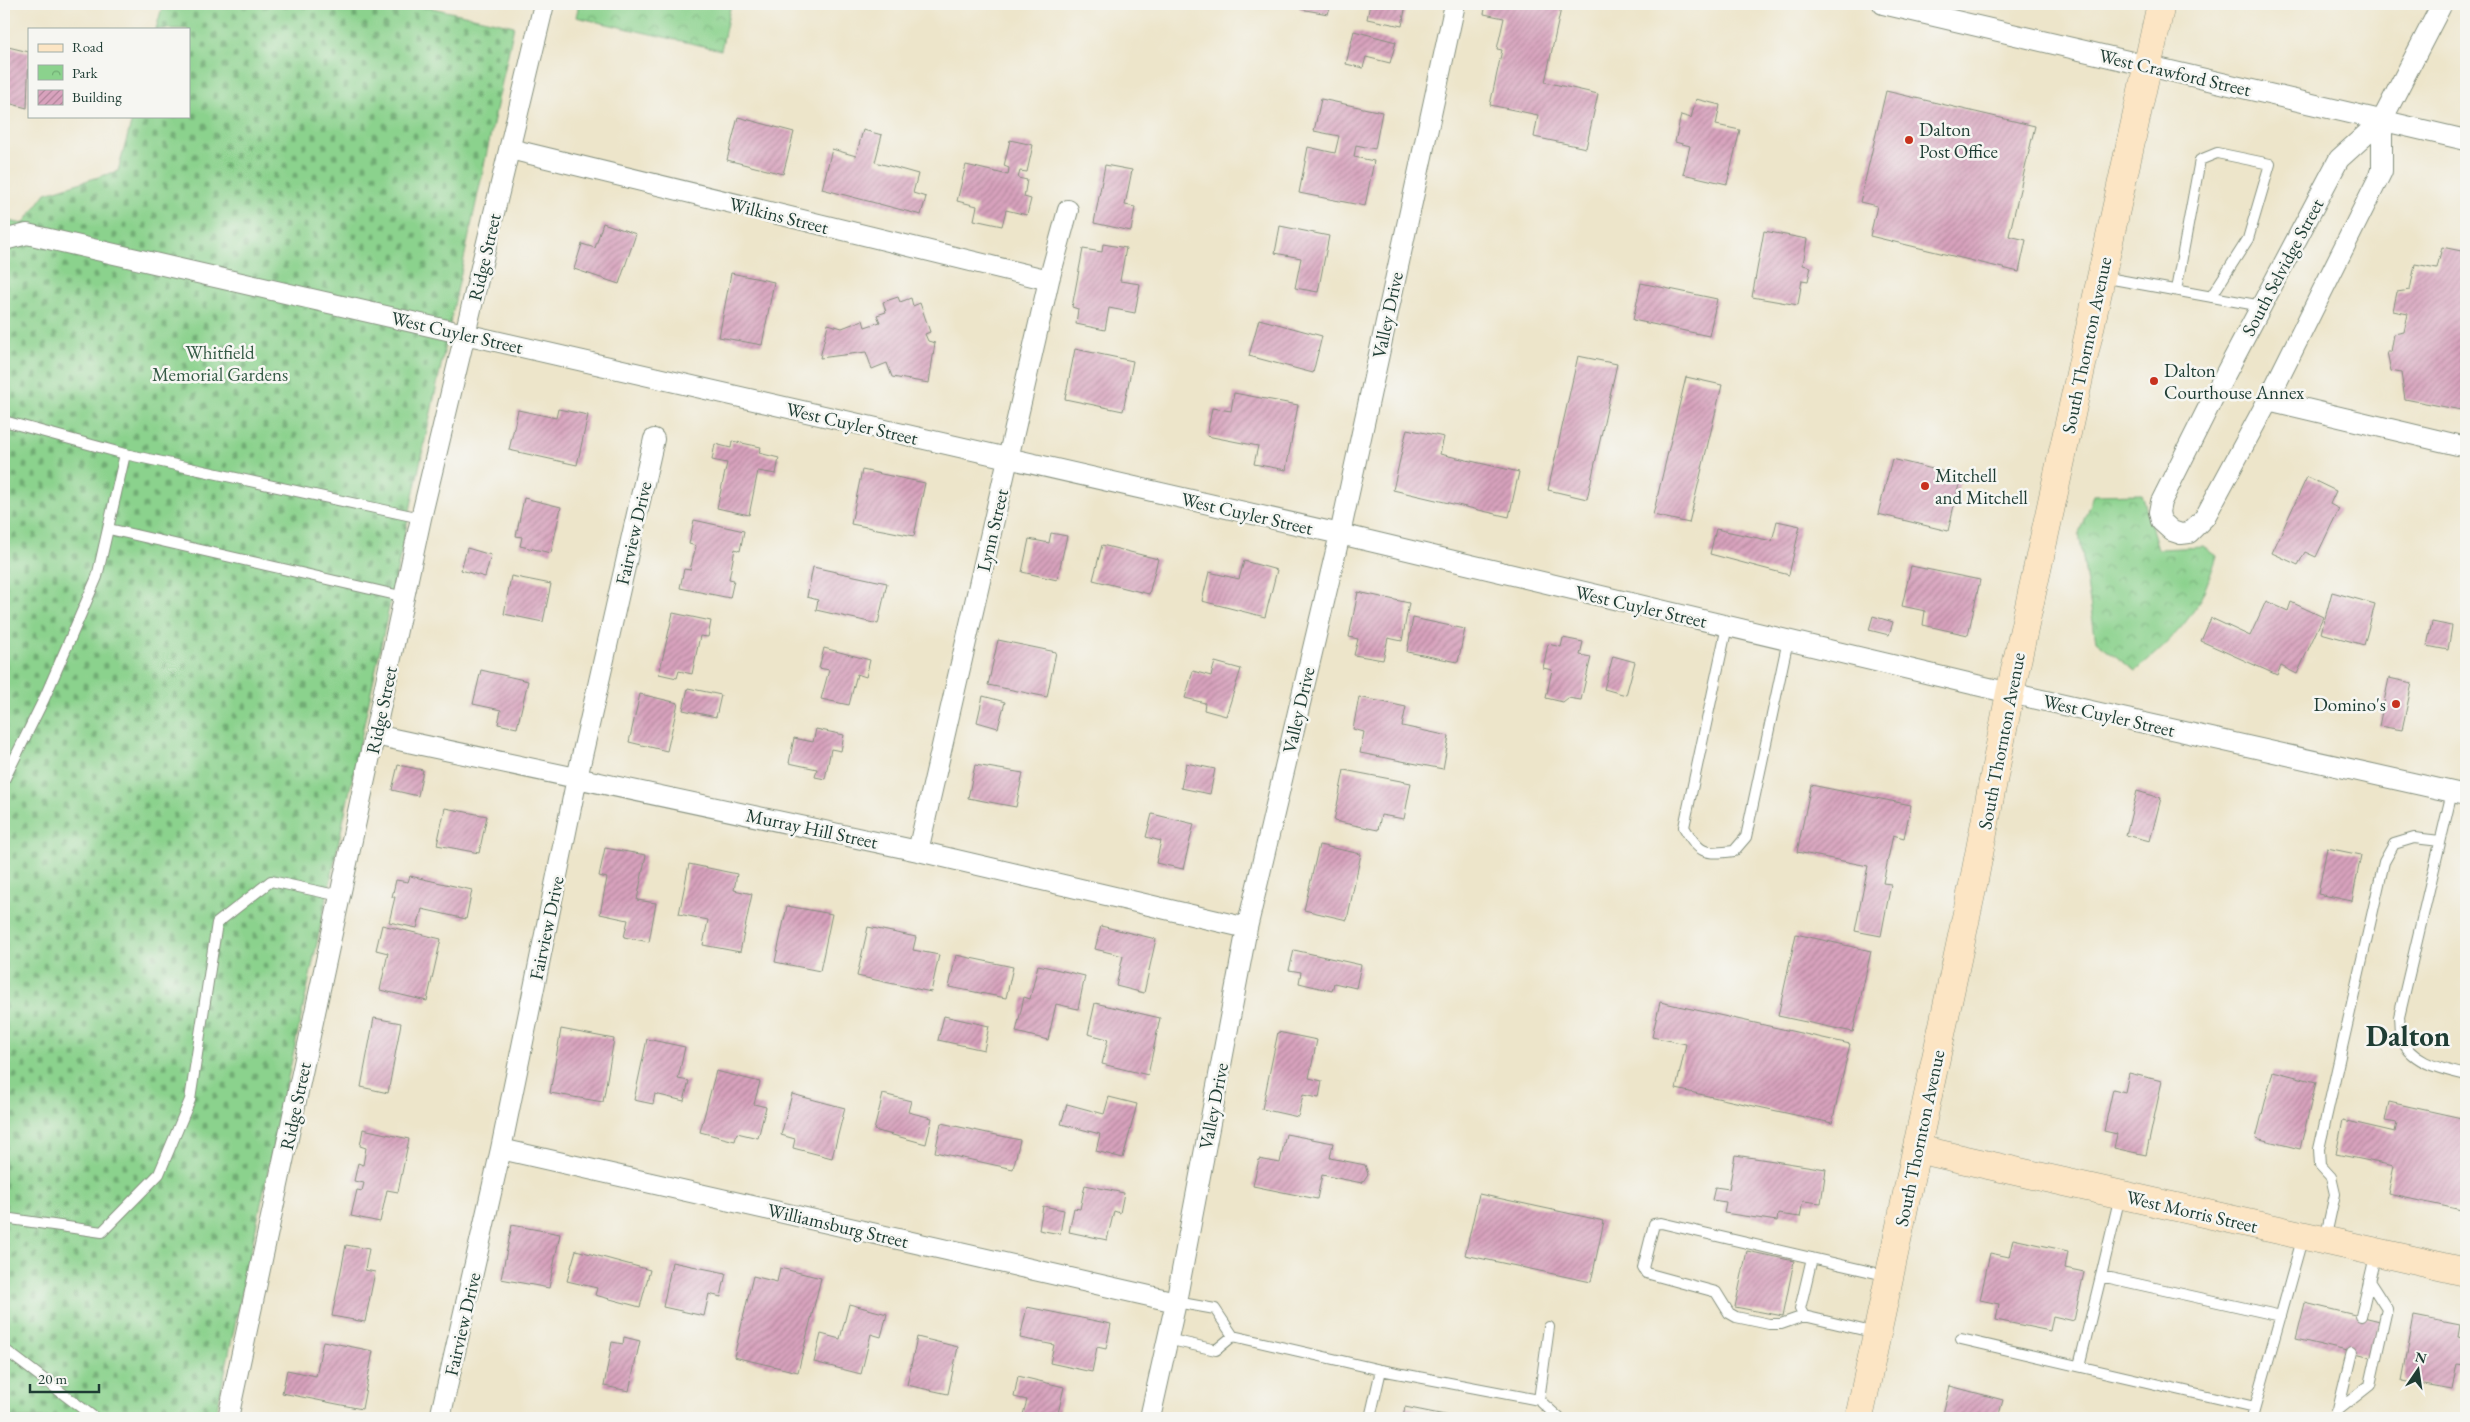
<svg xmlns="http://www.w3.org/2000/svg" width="2470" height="1422" font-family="'EB Garamond',serif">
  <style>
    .cemetery { fill: url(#cemetery-stones); stroke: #558860 }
    .park { fill: url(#park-crowns); stroke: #558860 }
    .building { fill: url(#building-hatch) }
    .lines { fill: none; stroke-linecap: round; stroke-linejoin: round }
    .lane-casing { stroke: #86917f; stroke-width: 12 }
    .street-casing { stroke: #86917f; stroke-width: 22 }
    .secondary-casing { stroke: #86917f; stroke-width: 29 }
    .lane { stroke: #fff; stroke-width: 10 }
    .street { stroke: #fff; stroke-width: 20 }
    .secondary { stroke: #fce5c4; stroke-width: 28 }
    .poi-dot { fill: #c8321e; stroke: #f6f6f2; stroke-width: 2 }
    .labels { text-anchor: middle; stroke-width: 5; stroke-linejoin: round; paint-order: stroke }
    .street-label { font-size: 19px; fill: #1f3d34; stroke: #f6f6f2 }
    .poi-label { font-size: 19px; fill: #1f3d34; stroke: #f6f6f2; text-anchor: start }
    .park-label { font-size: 19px; fill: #355b46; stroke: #f6f6f2 }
    .town-label { font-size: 29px; font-weight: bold; fill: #1f3d34; stroke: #f6f6f2 }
  </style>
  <defs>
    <pattern id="cemetery-stones" width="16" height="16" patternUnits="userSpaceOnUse" patternTransform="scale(1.25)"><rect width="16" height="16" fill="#8bd28d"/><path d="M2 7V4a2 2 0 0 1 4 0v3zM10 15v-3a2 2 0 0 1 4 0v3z" fill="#71ac74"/></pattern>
    <pattern id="park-crowns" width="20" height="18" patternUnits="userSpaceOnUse" patternTransform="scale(1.25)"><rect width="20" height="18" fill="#8bd28d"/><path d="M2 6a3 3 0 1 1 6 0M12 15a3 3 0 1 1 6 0" fill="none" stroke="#71ac74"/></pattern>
    <pattern id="building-hatch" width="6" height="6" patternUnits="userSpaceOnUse" patternTransform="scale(1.25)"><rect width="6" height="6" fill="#d8a2bd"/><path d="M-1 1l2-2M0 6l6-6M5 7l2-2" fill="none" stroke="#af859a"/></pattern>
  </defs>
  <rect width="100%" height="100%" fill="#f6f6f2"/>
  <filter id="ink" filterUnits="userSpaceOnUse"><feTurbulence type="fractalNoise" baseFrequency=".02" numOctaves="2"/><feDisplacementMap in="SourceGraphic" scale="10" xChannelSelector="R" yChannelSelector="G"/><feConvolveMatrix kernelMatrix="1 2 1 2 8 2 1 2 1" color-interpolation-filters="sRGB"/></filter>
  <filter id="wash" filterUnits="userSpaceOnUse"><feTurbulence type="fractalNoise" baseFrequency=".0096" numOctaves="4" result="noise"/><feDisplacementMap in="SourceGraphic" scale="20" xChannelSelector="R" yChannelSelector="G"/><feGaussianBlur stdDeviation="1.12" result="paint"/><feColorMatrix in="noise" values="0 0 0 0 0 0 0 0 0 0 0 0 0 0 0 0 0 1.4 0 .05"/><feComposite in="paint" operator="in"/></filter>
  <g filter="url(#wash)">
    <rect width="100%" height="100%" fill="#ede5ca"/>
    <!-- cemetery -->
    <path class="cemetery" d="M163 4H414L514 26 215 1418H4V220L23 224 46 193 118 171 133 116H189V29H156Z"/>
    <!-- park -->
    <path class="park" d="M579 4H731L721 50 576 17Z
      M2142 494 2158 549 2204 547 2217 556C2210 576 2203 599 2190 616 2175 637 2155 654 2135 671L2096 641 2079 533 2093 495Z"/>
    <g id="blocks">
      <!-- building -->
      <path class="building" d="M1301 4H1331L1328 14 1300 9Z
        M1370 4H1406L1402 26 1367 19Z
        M1486 4H1562L1545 82 1598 94 1586 148 1534 137 1538 115 1490 105 1502 50 1497 49 1504 18 1484 14Z
        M1354 31 1396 42 1390 63 1366 57 1363 68 1346 64Z
        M4 46 29 52 27 108 4 102Z
        M1886 91 2035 126 2009 236 2026 240 2019 272 1870 236 1877 206 1860 202Z
        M1321 99 1382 112 1375 149 1356 145 1354 157 1374 161 1365 206 1299 193 1308 147 1335 153 1339 136 1314 131Z
        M1696 99 1720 105 1716 125 1740 130 1727 184 1683 174 1690 146 1675 142 1681 115 1691 118Z
        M738 117 794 132 783 174 727 160Z
        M863 130 882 135 875 162 918 174 913 193 926 197 921 215 822 189 832 149 856 156Z
        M1010 140 1033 145 1027 172 1020 171 1018 178 1027 180 1024 197 1031 199 1027 215 1006 210 1002 226 974 220 977 206 957 201 966 165 1008 175 1009 168 1004 166Z
        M1105 165 1132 170 1125 205 1135 207 1131 231 1094 223Z
        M603 223 636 234 619 284 574 269 582 244 595 248Z
        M1280 226 1329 236 1318 292 1295 288 1301 258 1275 253Z
        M1764 231 1807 239 1803 265 1811 267 1808 281 1802 280 1798 305 1752 297Z
        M1103 244 1126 248 1120 281 1140 284 1135 313 1109 308 1105 330 1076 324 1078 309 1072 307 1083 249 1102 252Z
        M2442 247 2466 252V411L2405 399 2401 373 2391 371 2387 352H2391L2394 334 2404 332 2408 314 2393 311 2397 292 2410 290 2415 264 2437 268Z
        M731 273 774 282 762 345 719 337Z
        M1641 283 1717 299 1709 336 1633 320Z
        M898 297 900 302 911 298 913 306 920 303 930 332 925 334 928 341 935 343 929 383 892 377 887 363 872 369 866 352 820 358 828 324 842 328 863 320 865 327 880 322 877 315 886 312 883 302Z
        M1259 319 1322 336 1313 373 1249 356Z
        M1075 349 1133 361 1123 411 1065 399Z
        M1578 356 1617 364 1587 499 1548 490Z
        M1686 377 1722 385 1689 523 1653 515Z
        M1234 393 1298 405 1286 470 1254 464 1258 446 1207 436 1212 408 1231 411Z
        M558 409 588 415 577 465 509 450 518 410 556 418Z
        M1407 429 1444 437 1440 454 1519 472 1509 517 1393 490Z
        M732 441 761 447 759 453 779 458 776 474 758 471 749 515 717 508 727 463 712 460 715 444 731 448Z
        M1892 459 1961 476 1948 531 1878 514Z
        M862 470 925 483 914 536 851 524Z
        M2307 477 2336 491 2330 504 2339 509 2316 557 2305 552 2298 565 2272 553Z
        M524 498 561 507 551 553 520 546 522 537 516 536Z
        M694 520 744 531 740 551 735 549 729 579 734 580 730 598 680 588 684 569 690 570 696 546 689 544Z
        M1777 521 1800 526 1789 575 1710 554 1716 529 1772 541Z
        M1051 533 1067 536 1057 580 1022 572 1029 539 1049 543Z
        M1102 545 1158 559 1149 594 1093 580Z
        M467 548 491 555 485 577 461 570Z
        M1244 561 1277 570 1265 617 1202 601 1209 572 1239 579Z
        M1911 566 1980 580 1968 635 1923 625 1925 611 1902 606Z
        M813 567 887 583 878 624 816 610 818 600 807 597Z
        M511 576 551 584 543 622 504 614Z
        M1358 592 1409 603 1402 641 1388 638 1383 660 1354 655 1358 639 1349 637Z
        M2332 592 2375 604 2364 645 2321 633Z
        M2266 601 2288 611 2291 602 2323 617 2297 674 2281 666 2277 675 2201 641 2211 618 2250 636Z
        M673 613 711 621 708 637 700 636 692 674 679 671 677 678 659 674Z
        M1873 616 1893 622 1889 635 1869 630Z
        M1413 618 1465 629 1458 662 1407 652Z
        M2432 622 2452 626 2448 650 2427 646Z
        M1563 638 1583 642 1580 655 1591 657 1581 700 1568 698 1563 702 1546 698 1552 670 1543 668 1548 644 1561 647Z
        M998 640 1056 652 1047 697 988 685Z
        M824 648 870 660 866 677 857 674 849 705 821 699 829 670 819 668Z
        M1613 656 1635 662 1626 695 1604 689Z
        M1215 662 1241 669 1226 716 1204 710 1205 703 1185 698 1193 671 1211 676Z
        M481 670 528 681 517 728 498 724 501 710 473 704Z
        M2389 678 2412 683 2402 730 2379 726Z
        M688 688 721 695 716 717 683 710Z
        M640 694 678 703 667 751 629 742Z
        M983 696 1005 702 998 728 977 722Z
        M1359 697 1406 707 1402 726 1449 736 1443 769 1360 753 1364 732 1353 729Z
        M816 729 844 735 841 751 831 749 825 779 815 777 817 769 789 763 794 738 813 742Z
        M1186 763 1215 769 1210 794 1181 788Z
        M398 765 423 770 418 796 392 790Z
        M975 765 1023 773 1016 807 968 798Z
        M1344 770 1411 783 1404 819 1381 815 1378 830 1334 821Z
        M1811 785 1911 805 1904 838 1893 835 1883 883 1891 884 1881 936 1855 931 1868 866 1797 852Z
        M2137 791 2161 798 2150 841 2126 835Z
        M445 808 487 816 479 853 437 845Z
        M1152 814 1194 824 1183 869 1156 863 1161 841 1146 837Z
        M1319 845 1361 854 1347 920 1304 910Z
        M605 848 646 855 637 900 656 903 649 942 624 937 628 920 600 914 607 878 599 876Z
        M2327 848 2361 855 2352 901 2318 894Z
        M689 864 737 874 734 890 752 894 740 952 703 945 708 920 679 914Z
        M410 876 472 890 466 919 422 909 417 928 389 922 395 897H392L396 880 408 882Z
        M787 906 832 914 820 971 775 962Z
        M382 925 441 939 427 1001 380 990 388 953 376 950Z
        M1101 926 1156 939 1144 993 1116 986 1123 956 1095 949Z
        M868 927 916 937 913 950 939 955 931 992 857 976Z
        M1796 934 1871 951 1853 1032 1778 1016Z
        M1294 950 1361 965 1356 988 1334 983 1332 991 1299 983 1301 972 1289 970Z
        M956 955 1013 967 1006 998 949 987Z
        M1038 965 1085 976 1078 1009 1056 1004 1048 1040 1016 1032 1024 997 1030 999Z
        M1660 1002 1850 1044 1832 1123 1676 1089 1686 1044 1652 1037Z
        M1095 1003 1160 1018 1148 1075 1102 1064 1108 1039 1088 1034Z
        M944 1016 989 1026 984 1050 938 1040Z
        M374 1018 401 1023 388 1093 361 1087Z
        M561 1029 614 1039 603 1102 550 1093Z
        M1278 1032 1317 1040 1309 1078 1322 1081 1319 1098 1303 1095 1298 1117 1262 1109Z
        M647 1039 685 1047 678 1079 689 1081 684 1101 655 1094 653 1104 634 1100Z
        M716 1071 760 1082 754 1104 766 1107 758 1138 737 1133 735 1141 700 1132Z
        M2273 1071 2316 1082 2300 1149 2256 1138Z
        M2129 1073 2162 1081 2146 1155 2114 1148 2117 1134 2104 1131 2113 1089 2125 1092Z
        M792 1094 845 1108 832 1158 793 1148 795 1139 781 1135Z
        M883 1094 911 1101 908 1112 932 1118 926 1144 874 1130Z
        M1109 1097 1137 1104 1123 1158 1096 1151 1100 1134 1061 1124 1067 1104 1104 1114Z
        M2389 1102 2466 1119V1211L2388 1194 2394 1166 2336 1154 2343 1120 2395 1132 2397 1123 2385 1121Z
        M941 1123 1020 1140 1013 1169 935 1152Z
        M363 1129 409 1139 398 1192 387 1190 380 1222 351 1216 357 1190 362 1191 364 1183 354 1181 358 1163 363 1165 366 1148 360 1146Z
        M1286 1134 1333 1143 1330 1158 1365 1165 1368 1174 1362 1183 1322 1175 1317 1199 1253 1186 1259 1159 1280 1163Z
        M1735 1155 1826 1169 1821 1203 1803 1201 1800 1217 1778 1214 1777 1221 1724 1213 1726 1202 1712 1200 1715 1187 1729 1189Z
        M1085 1185 1124 1193 1120 1213 1114 1211 1107 1240 1069 1232 1074 1208 1080 1209Z
        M1479 1194 1604 1221 1591 1282 1465 1255Z
        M1043 1206 1064 1210 1060 1234 1039 1230Z
        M512 1225 560 1234 549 1288 501 1279Z
        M2013 1239 2068 1251 2065 1268 2084 1272 2074 1321 2053 1316 2050 1331 1996 1320 1999 1304 1980 1300 1990 1253 2009 1257Z
        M346 1245 369 1249 365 1270 375 1272 365 1322 332 1316Z
        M576 1250 650 1270 640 1307 595 1295 597 1288 567 1281Z
        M1747 1251 1794 1261 1783 1316 1735 1307Z
        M672 1262 726 1273 721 1297 709 1294 704 1316 663 1307Z
        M780 1268 821 1278 798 1372 734 1357 753 1276 777 1282Z
        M2305 1303 2380 1321 2372 1357 2296 1339Z
        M849 1304 887 1314 881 1337 871 1334 861 1374 814 1362 821 1334 840 1339Z
        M1027 1307 1111 1324 1106 1349 1097 1347 1092 1372 1050 1363 1054 1345 1020 1338Z
        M2414 1316 2460 1325 2458 1337 2466 1339V1357L2465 1365 2457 1364 2452 1390 2402 1381Z
        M624 1337 640 1341 629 1391 604 1386 612 1342 623 1344Z
        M917 1337 958 1347 948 1394 907 1385Z
        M323 1341 373 1351 362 1409 282 1393 287 1370 316 1376Z
        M1018 1376 1064 1387 1057 1418H1022L1027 1400 1014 1397Z
        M1950 1386 2003 1400 1998 1418H1942Z
        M1405 1407 1455 1417V1418H1403Z"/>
    </g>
  </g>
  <g filter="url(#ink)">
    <use href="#blocks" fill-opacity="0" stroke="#86917f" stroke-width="1"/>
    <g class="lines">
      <!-- lane casing -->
      <g class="lane-casing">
        <path id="lane" d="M2102 277 2262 306
          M2176 290 2200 160 2217 153 2270 164 2248 239 2211 297
          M4 421 125 454 421 518
          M109 529 405 597
          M1727 626 1684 827C1699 853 1704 855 1734 851L1746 837 1788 640
          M4 780 44 699 97 577 125 454
          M2452 792 2399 1017C2400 1023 2399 1031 2401 1037 2410 1063 2442 1069 2466 1075
          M4 1218 102 1232 159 1174 190 1100 217 923 271 881 340 896
          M2325 1240 2335 1194 2331 1177 2320 1165 2319 1149 2384 862 2394 844 2414 838 2440 841
          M1812 1258 1800 1309 1804 1316 1876 1333
          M2101 1276 2120 1196
          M1176 1302 1215 1309 1233 1336 1381 1370 1539 1400 1559 1418
          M1804 1316 1781 1324H1769L1736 1317 1729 1313 1716 1292 1646 1273 1643 1268 1654 1224 1661 1223 1889 1276
          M2361 1316 2376 1252
          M1167 1339 1216 1350 1233 1336
          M1961 1339 2255 1407
          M4 1349 95 1418
          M2079 1366 2101 1276 2281 1316
          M1539 1400 1549 1327
          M2337 1411 2370 1385 2387 1309 2369 1281
          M1370 1418 1381 1370
          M2252 1418 2303 1236
          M2336 1418 2352 1352"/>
      </g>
      <!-- street casing -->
      <g class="street-casing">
        <path id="street" d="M1883 4 2466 140
          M2382 120V171L2268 400 2205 517 2189 533 2181 534 2172 531 2161 521 2159 512 2161 502 2218 388 2339 159 2382 120 2442 4
          M510 149 1049 280
          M4 240 27 234 1340 534 2010 693 2466 795
          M2268 400 2466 447
          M375 735 918 851 1247 928
          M918 851 1049 280 1068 210
          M501 1149 1176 1302
          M228 1418 421 518 544 4
          M440 1418 501 1149 577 778 654 439
          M1150 1418 1176 1302 1247 928 1340 534 1455 4"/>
      </g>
      <!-- secondary casing -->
      <g class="secondary-casing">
        <path id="secondary" d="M1917 1149 2466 1272
          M1859 1418 1974 880 2010 693 2161 4"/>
      </g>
      <!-- lane -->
      <use href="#lane" class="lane"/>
      <!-- street -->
      <use href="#street" class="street"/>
      <!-- secondary -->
      <use href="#secondary" class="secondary"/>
    </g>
  </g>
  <!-- markers -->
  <g class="poi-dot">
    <circle cx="1909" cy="140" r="5"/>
    <circle cx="2154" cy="381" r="5"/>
    <circle cx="1925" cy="486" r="5"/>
    <circle cx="2396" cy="704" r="5"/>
  </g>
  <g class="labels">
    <!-- street labels -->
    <g class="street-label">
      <text transform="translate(2175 72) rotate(13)" y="7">West Crawford Street</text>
      <text transform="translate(779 215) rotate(14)" y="7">Wilkins Street</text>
      <text transform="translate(484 257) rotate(-77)" y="7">Ridge Street</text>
      <text transform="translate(2282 267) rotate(-62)" y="7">South Selvidge Street</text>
      <text transform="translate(1387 315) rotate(-78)" y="7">Valley Drive</text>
      <text transform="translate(457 332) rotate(13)" y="7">West Cuyler Street</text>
      <text transform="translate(2086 345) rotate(-78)" y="7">South Thornton Avenue</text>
      <text transform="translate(852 423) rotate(13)" y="7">West Cuyler Street</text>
      <text transform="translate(1247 513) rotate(13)" y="7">West Cuyler Street</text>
      <text transform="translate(992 530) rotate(-77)" y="7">Lynn Street</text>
      <text transform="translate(633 533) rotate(-77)" y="7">Fairview Drive</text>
      <text transform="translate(1641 606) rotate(13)" y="7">West Cuyler Street</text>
      <text transform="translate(381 710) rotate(-78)" y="7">Ridge Street</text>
      <text transform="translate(1298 710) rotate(-77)" y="7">Valley Drive</text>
      <text transform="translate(2109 715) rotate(13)" y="7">West Cuyler Street</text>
      <text transform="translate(2001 741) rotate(-79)" y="7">South Thornton Avenue</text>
      <text transform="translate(812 828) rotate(12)" y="7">Murray Hill Street</text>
      <text transform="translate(546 928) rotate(-78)" y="7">Fairview Drive</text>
      <text transform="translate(295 1106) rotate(-78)" y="7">Ridge Street</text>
      <text transform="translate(1213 1106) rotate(-79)" y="7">Valley Drive</text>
      <text transform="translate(1919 1138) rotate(-78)" y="7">South Thornton Avenue</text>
      <text transform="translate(2192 1211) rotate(13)" y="7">West Morris Street</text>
      <text transform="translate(838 1225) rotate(13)" y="7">Williamsburg Street</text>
      <text transform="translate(462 1324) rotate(-77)" y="7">Fairview Drive</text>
    </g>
    <!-- poi labels -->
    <g class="poi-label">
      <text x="1919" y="136">Dalton<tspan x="1919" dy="22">Post Office</tspan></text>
      <text x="2164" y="377">Dalton<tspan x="2164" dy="22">Courthouse Annex</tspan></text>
      <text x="1935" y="482">Mitchell<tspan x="1935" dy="22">and Mitchell</tspan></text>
      <text x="2386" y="711" text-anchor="end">Domino's</text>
    </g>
    <!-- park labels -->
    <g class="park-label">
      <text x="220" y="359">Whitfield<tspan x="220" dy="22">Memorial Gardens</tspan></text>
    </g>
    <!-- town labels -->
    <g class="town-label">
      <text x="2408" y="1046">Dalton</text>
    </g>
  </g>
  <!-- margin -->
  <rect width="2470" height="1422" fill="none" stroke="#f6f6f2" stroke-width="20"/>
  <!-- legend -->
  <rect x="28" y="28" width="162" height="90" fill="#f6f6f2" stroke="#a0aca6"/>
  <rect x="38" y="44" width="25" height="8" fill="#fce5c4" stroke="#a0aca6"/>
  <text x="72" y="52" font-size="15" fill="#1f3d34">Road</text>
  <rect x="38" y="65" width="25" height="15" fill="url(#park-crowns)" stroke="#a0aca6"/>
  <text x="72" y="78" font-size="15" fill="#1f3d34">Park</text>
  <rect x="38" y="90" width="25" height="15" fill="url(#building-hatch)" stroke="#a0aca6"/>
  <text x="72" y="102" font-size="15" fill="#1f3d34">Building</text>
  <!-- north arrow -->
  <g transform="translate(2418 1370) rotate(13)" stroke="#f6f6f2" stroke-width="4" paint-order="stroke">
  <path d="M0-4L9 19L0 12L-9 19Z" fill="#1f3d34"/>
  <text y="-8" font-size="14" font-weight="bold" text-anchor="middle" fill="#1f3d34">N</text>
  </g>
  <!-- scale -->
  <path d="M30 1384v8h69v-8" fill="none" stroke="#1f3d34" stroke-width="2.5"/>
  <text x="38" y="1384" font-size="15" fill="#1f3d34" stroke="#f6f6f2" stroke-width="4" paint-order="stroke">20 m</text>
</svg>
